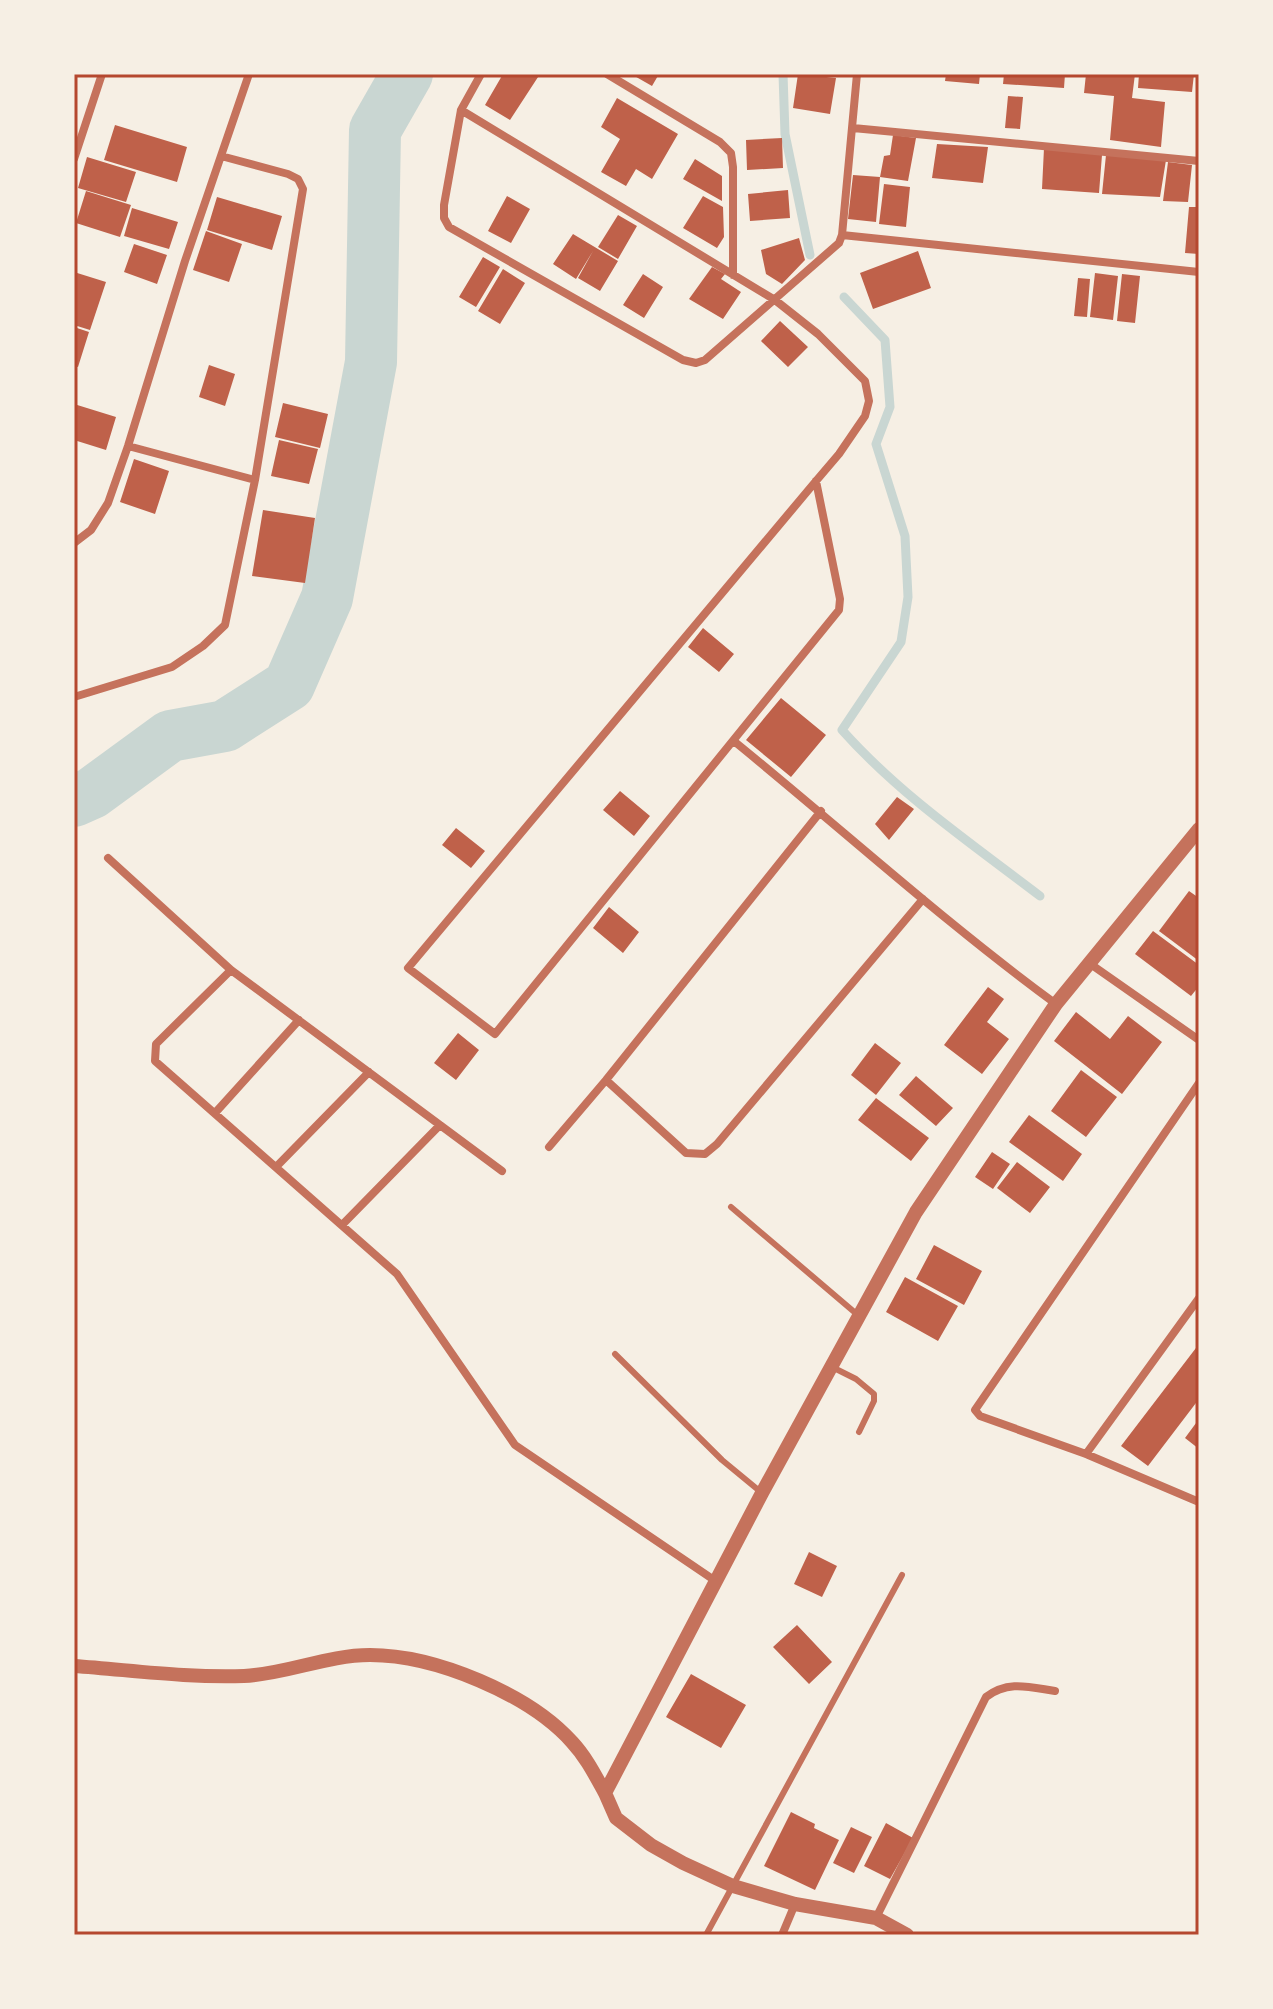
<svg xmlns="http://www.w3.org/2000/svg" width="1273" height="2009" font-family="Manrope,sans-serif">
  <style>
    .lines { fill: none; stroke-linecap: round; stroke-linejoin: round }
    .stream { stroke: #c9d6d2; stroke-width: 9 }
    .river { stroke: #c9d6d2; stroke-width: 52 }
    .building { fill: #bf614a }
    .service { stroke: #c5725c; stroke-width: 6 }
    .minor { stroke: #c5725c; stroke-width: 8 }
    .tertiary { stroke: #c5725c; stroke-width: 14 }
    .neatline { fill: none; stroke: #b5482f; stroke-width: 3 }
  </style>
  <rect width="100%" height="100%" fill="#f6efe4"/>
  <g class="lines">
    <!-- stream -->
    <path class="stream" d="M783 74 785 134 810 255
      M844 297 885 340 890 407 876 444 905 536 908 597 901 642 842 730C900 795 972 844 1040 896"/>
    <!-- river -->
    <path class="river" d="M74 801 92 793 170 736 225 726 289 685 327 598 371 362 375 130 407 74"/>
  </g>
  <!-- building -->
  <path class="building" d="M503 74H540L510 120 485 105Z
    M631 74H659L652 86Z
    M798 74 836 78 830 114 793 108Z
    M946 74H980L979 84 945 81Z
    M1004 74H1065L1064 88 1003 84Z
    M1086 74H1135L1132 98 1165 102 1161 147 1110 140 1114 96 1084 93Z
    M1139 74H1194L1192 92 1138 88Z
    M1008 96 1023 97 1020 129 1005 128Z
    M617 98 678 134 652 179 636 169 626 186 601 172 620 139 601 127Z
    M115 125 187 147 177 182 104 160Z
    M893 135 916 138 908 181 880 177 884 156 890 155Z
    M782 138 783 168 747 170 746 140Z
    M937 144 988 147 983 183 932 178Z
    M1044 148 1102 155 1099 193 1042 189Z
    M1106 155 1166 160 1160 197 1102 194Z
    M87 157 136 172 126 202 78 188Z
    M695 159 722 176V201L683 179Z
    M1168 162 1192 165 1188 202 1163 201Z
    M853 175 880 177 876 222 848 219Z
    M884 184 910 187 906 227 879 224Z
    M788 190 790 218 750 221 748 194Z
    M86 191 131 205 120 237 76 223Z
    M507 196 530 209 511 243 488 231Z
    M703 196 723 207 724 237 717 248 683 228Z
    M217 197 282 216 272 250 207 230Z
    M1189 207H1199V254L1185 253Z
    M132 208 178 222 169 249 124 236Z
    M618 215 637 226 618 259 598 247Z
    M206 231 242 244 229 282 193 270Z
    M573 234 618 261 600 291 578 278 593 251 576 279 553 264Z
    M799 238 805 260 782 284 766 274 761 250Z
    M134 244 167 255 157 284 124 272Z
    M918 251 931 288 873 309 860 273Z
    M483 257 500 267 476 307 459 297Z
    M712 267 725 274 721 279 741 292 723 319 689 299Z
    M503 269 525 283 500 324 478 311Z
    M74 272 106 282 90 330 74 325Z
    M1095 273 1118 276 1113 320 1090 317Z
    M643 274 663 287 644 318 623 305Z
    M1122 274 1140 276 1135 323 1117 321Z
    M1078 278 1090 279 1087 317 1074 316Z
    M780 321 808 347 788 367 761 341Z
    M74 327 89 332 78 367 74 366Z
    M209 365 235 374 225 406 199 397Z
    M283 403 328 414 320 448 275 437Z
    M74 404 116 417 106 450 74 440Z
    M279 440 318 449 309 484 271 476Z
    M134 459 169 471 155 514 120 502Z
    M263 510 315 518 305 583 252 576Z
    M703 628 734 654 719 672 688 647Z
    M781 698 826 735 791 777 746 740Z
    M620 791 650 816 634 836 603 810Z
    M897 797 914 809 889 840 875 824Z
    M456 828 485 851 471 868 442 845Z
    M1189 891 1199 898V961L1159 931Z
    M609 907 639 932 623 953 593 928Z
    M1153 931 1199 965V986L1191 996 1135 954Z
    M988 987 1004 999 987 1022 1009 1039 982 1074 944 1045Z
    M1076 1012 1110 1039 1128 1016 1162 1042 1122 1094 1054 1041Z
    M458 1033 479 1050 456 1080 434 1063Z
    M875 1043 901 1063 876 1095 851 1075Z
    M1081 1070 1117 1097 1086 1137 1051 1111Z
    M916 1076 953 1108 936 1126 899 1095Z
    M876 1098 929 1138 911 1161 858 1120Z
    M1029 1115 1082 1154 1063 1181 1009 1142Z
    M992 1152 1010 1164 993 1189 975 1177Z
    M1017 1162 1050 1187 1030 1213 997 1188Z
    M934 1245 982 1271 964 1305 916 1279Z
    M905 1277 958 1306 938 1341 886 1312Z
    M1199 1344V1399L1148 1466 1121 1446Z
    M1199 1419V1449L1185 1438Z
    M809 1552 837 1566 822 1597 794 1584Z
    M797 1625 832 1662 809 1684 773 1647Z
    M691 1674 746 1705 721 1748 666 1717Z
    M791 1812 815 1824 814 1828 839 1840 815 1890 764 1866Z
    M886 1823 913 1838 890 1879 864 1866Z
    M851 1827 872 1837 854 1873 833 1863Z"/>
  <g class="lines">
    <!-- service -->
    <path class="service" d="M731 1207 859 1316
      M615 1354 722 1460 762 1493
      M832 1367 856 1379 874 1394V1401L859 1432
      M706 1935 902 1575"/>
    <!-- minor -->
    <path class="minor" d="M481 74 461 110 444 205V218L449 227 683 360 696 363 705 360 839 243 842 235 857 74
      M607 74 720 142 731 153 733 167V275
      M461 110 775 300 818 334 865 381 869 401 865 416 839 454 816 481 408 968 495 1034 839 610 840 599 816 481
      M853 128 1199 161
      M74 159 102 74
      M842 235 1199 272
      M128 446 255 480
      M74 543 91 530 108 503 128 446 185 261 249 74
      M74 697 172 667 203 646 225 625 255 480 303 189 298 179 288 174 221 156
      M735 742C842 829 944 922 1056 1004
      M108 858 231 970 156 1044 155 1061 397 1274 515 1445 717 1582
      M1089 963 1199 1040
      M231 970 502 1171
      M606 1080 686 1153 705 1154 717 1144 923 899
      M1199 1083 975 1410 980 1416 1086 1454 1199 1502
      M215 1113 299 1020
      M549 1147 606 1080 821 811
      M276 1167 369 1072
      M342 1225 440 1125
      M1086 1454 1199 1298
      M876 1918 986 1697C1008 1680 1029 1687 1055 1691
      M782 1935 795 1904"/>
    <!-- tertiary -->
    <path class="tertiary" d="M74 1666C131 1670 187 1678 244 1676 287 1674 327 1655 370 1655 435 1655 529 1694 572 1742 586 1757 595 1775 605 1793
      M907 1935 876 1918 795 1904 733 1886 683 1863 651 1845 616 1818 605 1793 762 1493 916 1212 1056 1004 1199 829"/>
  </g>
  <!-- border -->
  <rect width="1273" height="2009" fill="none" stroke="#f6efe4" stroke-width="152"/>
  <rect x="76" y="76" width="1121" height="1857" class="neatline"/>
</svg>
